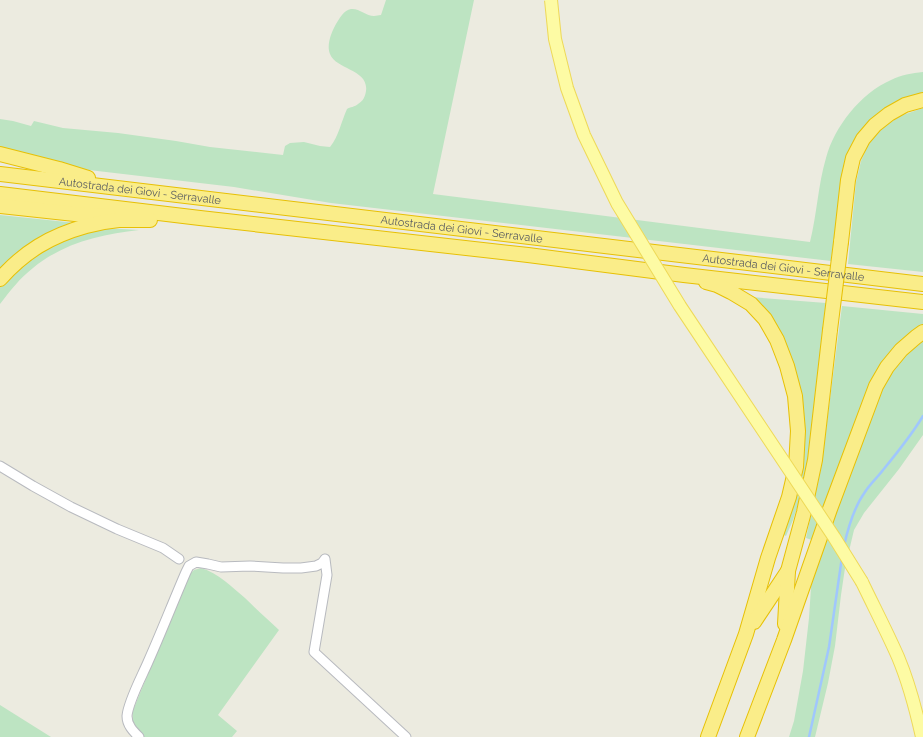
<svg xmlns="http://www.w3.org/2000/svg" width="923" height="737" font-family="Raleway,sans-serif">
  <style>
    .green { fill: #bde4c2 }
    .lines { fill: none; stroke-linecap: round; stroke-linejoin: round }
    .stream { stroke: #a0c7fd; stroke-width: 2.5 }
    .minor-casing { stroke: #b8babf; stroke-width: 11 }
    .major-casing { stroke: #eed958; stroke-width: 14 }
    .highway-casing { stroke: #e7c005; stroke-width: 16 }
    .minor { stroke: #fff; stroke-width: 9 }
    .major { stroke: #fdfba4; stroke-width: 12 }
    .highway { stroke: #faed89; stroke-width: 14 }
    .major-bridge-casing { stroke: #eed958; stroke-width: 14; stroke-linecap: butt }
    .highway-bridge-casing { stroke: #e7c005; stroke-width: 16; stroke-linecap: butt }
    .major-bridge { stroke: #fdfba4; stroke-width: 12 }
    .highway-bridge { stroke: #faed89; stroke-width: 14 }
    .labels { text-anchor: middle; stroke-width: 4; stroke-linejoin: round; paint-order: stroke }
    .street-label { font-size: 11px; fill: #595c61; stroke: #fff }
  </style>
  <rect width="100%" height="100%" fill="#ecebe0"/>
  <!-- green -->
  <path class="green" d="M386 0H474L433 194 810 242C817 214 818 185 826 158 834 127 861 93 891 80 901 75 912 73 923 72V93L894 103 874 117 861 131 849 149 843 169 831 261 331 203 234 187 89 170 51 163 0 151V119L13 121 31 126 34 121 63 128 118 133 176 141 210 147 283 155 285 146 290 143 304 142 320 146 330 147C339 136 341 122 347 109 350 107 355 107 358 104 363 101 365 97 366 91 369 69 336 70 330 54 326 45 332 31 336 24 339 19 344 10 351 9 359 8 366 16 374 16 377 16 378 15 381 15Z
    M923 108V272L848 264 856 182 861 161 868 145 882 128 900 116Z
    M0 215 76 223 40 238 13 256 0 269Z
    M105 228 139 230C102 234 63 243 33 268 20 278 10 291 0 304V286L3 282 23 263 52 244 81 233Z
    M751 297 826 303 809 458 805 483 793 520 786 536 780 533 798 393Z
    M842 306 923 314V325L911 332 897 344 883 363 812 540 806 538 821 468Z
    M923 338V435L899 469 864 513 854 530 845 568 841 595 835 646 828 683 815 737H789L794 721 803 671 809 618 812 572 887 374Z
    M201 568C218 573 232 587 245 598 256 609 268 620 279 630L218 715 237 731 232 737H144C135 727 131 724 133 710L189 575 194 570Z
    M0 705 51 737H0Z"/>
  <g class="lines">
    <!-- stream -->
    <path class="stream" d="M844 546C848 528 854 507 865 492 870 484 877 478 883 470 897 453 911 436 923 416
      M809 737 829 647 842 557"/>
    <!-- minor casing -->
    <g class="minor-casing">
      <path id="minor" d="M0 466 33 486 71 507 117 529 163 548 179 559
        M325 559 327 575 314 652 406 737
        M139 737C133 731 127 725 127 716 128 702 142 676 148 662 161 633 173 602 186 572L189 566 196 562 208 564 221 567 250 566 283 568H301L316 566 322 563 325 559"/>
    </g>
    <!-- major casing -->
    <g class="major-casing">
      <path id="major" d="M862 582C874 607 887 632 898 657 909 683 916 710 922 737"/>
    </g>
    <!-- highway casing -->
    <g class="highway-casing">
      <g id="highway">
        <path d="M0 154 59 169 88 178"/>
        <path id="s1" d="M0 174 923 284"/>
        <path d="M0 194 200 218 528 255 684 275 923 302"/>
        <path d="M0 206 84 215 109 216"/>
        <path d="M841 242 848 180 853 158 863 139 875 125 889 114 905 105 923 100"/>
        <path d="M0 279C24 252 50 236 86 226 97 223 108 221 119 220 129 220 140 220 150 220"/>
        <path d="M706 282 717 285 731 292 751 304 765 319 777 340 787 366 795 396 798 431 796 467 789 497 768 558 746 634 708 737"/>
        <path d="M754 622 788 571"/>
        <path d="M785 624 788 571 804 512 815 460 830 330"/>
        <path d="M747 737 784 640 830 509 876 386 887 367 901 350 916 337 923 332"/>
      </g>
    </g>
    <!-- minor -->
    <use href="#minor" class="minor"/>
    <!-- major -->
    <use href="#major" class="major"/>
    <!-- highway -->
    <use href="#highway" class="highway"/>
    <!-- major-bridge casing -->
    <g class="major-bridge-casing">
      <path id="major-bridge" d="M551 0 555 39 567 88 584 135 617 203 680 306 834 537 862 582"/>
    </g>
    <!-- highway-bridge casing -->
    <g class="highway-bridge-casing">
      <path id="highway-bridge" d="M830 330 841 242"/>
    </g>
    <!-- major-bridge -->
    <use href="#major-bridge" class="major-bridge"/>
    <!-- highway-bridge -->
    <use href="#highway-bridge" class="highway-bridge"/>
  </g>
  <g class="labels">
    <!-- street labels -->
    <g class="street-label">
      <text dy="4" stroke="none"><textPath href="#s1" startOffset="141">Autostrada dei Giovi - Serravalle</textPath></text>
      <text dy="4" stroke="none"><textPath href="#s1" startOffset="465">Autostrada dei Giovi - Serravalle</textPath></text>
      <text dy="4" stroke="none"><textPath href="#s1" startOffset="789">Autostrada dei Giovi - Serravalle</textPath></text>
    </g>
  </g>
</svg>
